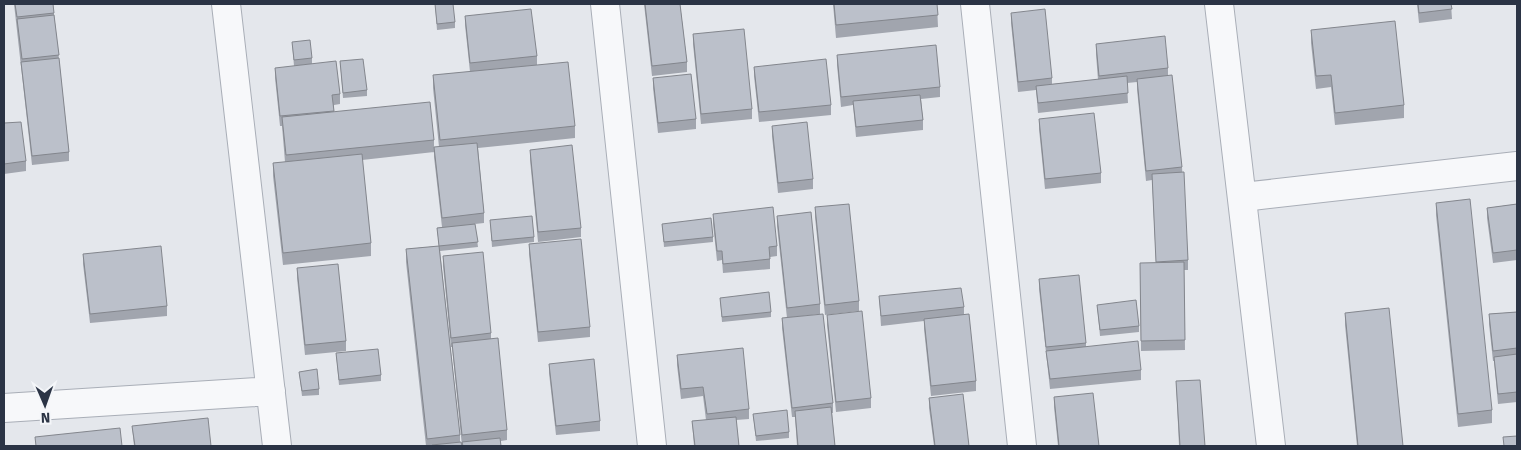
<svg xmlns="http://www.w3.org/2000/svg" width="1521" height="450" font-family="'Fira Sans',sans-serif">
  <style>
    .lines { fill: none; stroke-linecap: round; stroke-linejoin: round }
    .minor-casing { stroke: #a9aeb7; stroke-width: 30 }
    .tertiary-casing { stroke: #a9aeb7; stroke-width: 30 }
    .minor { stroke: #f7f8fa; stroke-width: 28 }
    .tertiary { stroke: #f7f8fa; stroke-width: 28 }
    .wall { fill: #a1a5ae }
    .building { fill: #bbc0ca; stroke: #83868d }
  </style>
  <rect width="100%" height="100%" fill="#e4e7ec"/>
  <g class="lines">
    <!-- minor casing -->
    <g class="minor-casing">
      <path id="minor" d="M226 4 277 446
        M605 4 652 446
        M975 4 1022 446
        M1243 197 1517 166
        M4 408 271 391"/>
    </g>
    <!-- tertiary casing -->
    <g class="tertiary-casing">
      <path id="tertiary" d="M1219 4 1271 446"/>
    </g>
    <!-- minor -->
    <use href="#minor" class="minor"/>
    <!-- tertiary -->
    <use href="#tertiary" class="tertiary"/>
  </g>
  <!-- wall -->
  <path class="wall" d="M14 4H53L69 152V161L32 165Z
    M435 4 455 22V28L437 30Z
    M644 4H680L687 62V72L652 76Z
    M833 4H937L938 27 836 38Z
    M1417 4H1451L1452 19 1419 23Z
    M1011 13 1052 78V84L1098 80 1096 54V44L1168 68V75L1182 167 1188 260V270H1184L1185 350 1141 351 1140 263H1156L1152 180 1146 181 1137 89V82L1127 83 1128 103 1038 113 1036 90 1018 92 1011 23Z
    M465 16 537 56V65L575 126V138L478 148 484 213V223L475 224 478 247 440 251 460 435V442L462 446H426L406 262V249L439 246 437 228 442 227 434 157V147H439L433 88V75L470 72 465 25Z
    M1311 30 1404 105V118L1335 125 1331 87 1316 89 1311 43Z
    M693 34 752 109V119L701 124 693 44Z
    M292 42 312 58V64L294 66Z
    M837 55 940 87V97L921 99 923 120V130L856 137 853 105 841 107 837 65Z
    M340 61 367 90V96L343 98Z
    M754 67 831 105V115L759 122 754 76Z
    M275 68 340 94V104L334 105V112L434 140V152L362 160 371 243V256L283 265 273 176V163L285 162 282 126H280L275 78Z
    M653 78 696 119V129L658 133 653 88Z
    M1039 119 1101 173V183L1045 189 1039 129Z
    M4 123 26 161V171L4 174Z
    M772 126 813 179V189L778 193 772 136Z
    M530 150 581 228V237L538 242 530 160Z
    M1436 203 1492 410V423L1458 427 1436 215Z
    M1517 204V260L1493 263 1487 218V208Z
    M815 207 859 301V311L825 315 815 217Z
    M713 214 777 246V256L770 257V269L723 273 722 260 717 261 713 224Z
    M777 216 820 304V314L787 318 777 226Z
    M490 220 534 237V242L492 247Z
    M662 224 713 237V242L664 247Z
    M529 244 590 327V337L538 342 529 254Z
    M83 254 167 306V316L90 323 83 264Z
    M443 256 491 333V339L507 430V440L501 441V446H462L452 347H451L443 266Z
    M297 268 346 341V351L305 355 297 278Z
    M1039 279 1086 343V347L1141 370V380L1050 389 1039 289Z
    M879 296 964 307V315L976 381V391L931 396 924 329V321L881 326Z
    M720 298 771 312V317L722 322Z
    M1097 305 1139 326V332L1100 336Z
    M1517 312V402L1498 404 1494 361H1493L1489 324V314Z
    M1345 313 1403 446H1357L1345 325Z
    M827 315 871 398V408L836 412 827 325Z
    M782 318 833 403V413H832L835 446H797L795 417H792L782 328Z
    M336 353 381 375V381L339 385Z
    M677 355 749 409V419L736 420 739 446H694L692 421 706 420 703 396 681 399 677 365Z
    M549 364 600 421V431L556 435 549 373Z
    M299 372 319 389V395L302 396Z
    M1176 381 1205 446H1179Z
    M1054 397 1099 446H1058L1054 407Z
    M929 398 969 446H934L929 408Z
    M753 414 789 432V438L756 441Z
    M132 426 211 446H134Z"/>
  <!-- building -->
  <path class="building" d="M15 4H53L54 13 17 17Z
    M435 4H453L455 22 437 24Z
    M645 4H680L687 62 652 66Z
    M834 4H937L938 15 836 25Z
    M1418 4H1451L1452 9 1419 13Z
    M531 9 537 56 470 63 465 16Z
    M1045 9 1052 78 1018 82 1011 13Z
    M54 15 59 55 22 59 17 19Z
    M1395 21 1404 105 1335 113 1331 75 1316 76 1311 30Z
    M744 29 752 109 701 114 693 34Z
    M1165 36 1168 68 1099 76 1096 44Z
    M310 40 312 58 294 60 292 42Z
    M936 45 940 87 841 97 837 55Z
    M59 58 69 152 32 156 21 62Z
    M363 59 367 90 343 93 340 61Z
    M826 59 831 105 759 112 754 67Z
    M336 61 340 94 332 95 334 111 280 116 275 68Z
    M568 62 575 126 440 140 433 75Z
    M691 74 696 119 658 123 653 78Z
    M1172 75 1182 167 1146 171 1137 79Z
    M1127 76 1128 93 1038 103 1036 86Z
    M920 95 923 120 856 127 853 101Z
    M430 102 434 140 286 155 282 117Z
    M1094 113 1101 173 1045 179 1039 119Z
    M21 122 26 161 4 164V123Z
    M807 122 813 179 778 183 772 126Z
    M477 143 484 213 442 218 434 147Z
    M572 145 581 228 538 232 530 150Z
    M362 154 371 243 283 253 273 163Z
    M1184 172 1188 260 1156 262 1152 174Z
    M1470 199 1492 410 1458 414 1436 203Z
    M849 204 859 301 825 305 815 207Z
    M1517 204V250L1493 253 1487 208Z
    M773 207 777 246 769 247 770 259 723 264 722 251H717L713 214Z
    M811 212 820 304 787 308 777 216Z
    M532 216 534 237 492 241 490 220Z
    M711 218 713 237 664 242 662 224Z
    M475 224 478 242 439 246 437 228Z
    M581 239 590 327 538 332 529 244Z
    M161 246 167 306 90 314 83 254Z
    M439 246 460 435 427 439 406 249Z
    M483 252 491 333 451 338 443 256Z
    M1184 262 1185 340 1141 341 1140 263Z
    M338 264 346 341 305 345 297 268Z
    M1079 275 1086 343 1046 347 1039 279Z
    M961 288 964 307 881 316 879 296Z
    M769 292 771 312 722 317 720 298Z
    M1136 300 1139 326 1100 330 1097 305Z
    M1389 308 1403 446H1358L1345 313Z
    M862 311 871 398 836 402 827 315Z
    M1517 312V348L1493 351 1489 314Z
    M823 314 833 403 792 408 782 318Z
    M969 314 976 381 931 386 924 319Z
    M498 338 507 430 462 435 452 343Z
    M1138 341 1141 370 1050 379 1046 351Z
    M743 348 749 409 707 414 703 387 681 389 677 355Z
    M378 349 381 375 339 380 336 353Z
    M1517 354V392L1498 394 1494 357Z
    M594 359 600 421 556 426 549 364Z
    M317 369 319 389 302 391 299 372Z
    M1200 380 1205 446H1180L1176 381Z
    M1093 393 1099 446H1059L1054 397Z
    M963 394 969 446H935L929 398Z
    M831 407 835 446H798L795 411Z
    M787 410 789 432 756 436 753 414Z
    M736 417 739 446H695L692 421Z
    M208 418 211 446H135L132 426Z
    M120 428 122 446H36L35 437Z
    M1517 436V446H1504L1503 437Z
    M500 438 501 446H463L462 442Z
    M461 442 462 446H432V445Z"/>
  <!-- border -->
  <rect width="1521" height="450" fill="none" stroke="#2b3445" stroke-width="10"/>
  <!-- north arrow -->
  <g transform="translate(45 405) rotate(178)" stroke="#f4f6f9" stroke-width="4" paint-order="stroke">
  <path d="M0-4L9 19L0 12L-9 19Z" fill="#2b3445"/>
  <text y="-8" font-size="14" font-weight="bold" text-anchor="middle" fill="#2b3445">N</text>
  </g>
</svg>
